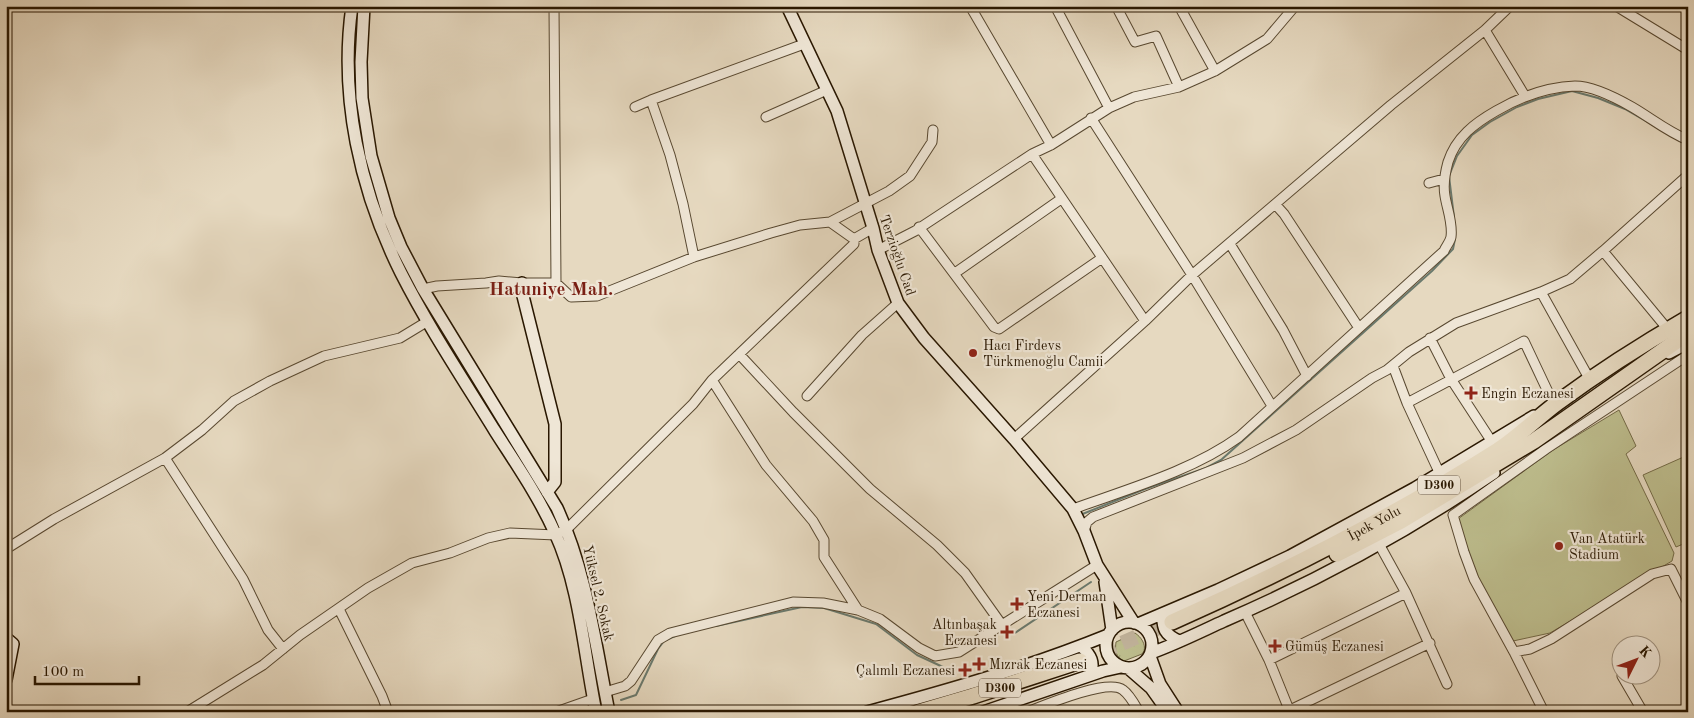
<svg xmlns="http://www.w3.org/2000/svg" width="1694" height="718" font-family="'Old Standard TT',serif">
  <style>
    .grass { fill: url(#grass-tufts); stroke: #736a46 }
    .pitch { fill: #bdbd8d; stroke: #736a46 }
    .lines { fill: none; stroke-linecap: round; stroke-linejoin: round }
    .stream { stroke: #6a796d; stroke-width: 2 }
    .highway-tunnel { stroke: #c0b29a; stroke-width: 15; stroke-dasharray: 15 8; stroke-linecap: butt }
    .street-casing { stroke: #584830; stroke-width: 11 }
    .secondary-casing { stroke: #291700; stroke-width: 14 }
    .highway-casing { stroke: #291700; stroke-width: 18 }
    .street { stroke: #efe6d6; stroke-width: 9 }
    .secondary { stroke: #efe6d6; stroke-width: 11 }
    .highway { stroke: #e6d9c0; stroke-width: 15 }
    .poi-dot { fill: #8f2418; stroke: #efe6d6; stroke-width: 2 }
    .labels { text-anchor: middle; stroke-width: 4.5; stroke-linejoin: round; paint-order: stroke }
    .shield { fill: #efe6d6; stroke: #645540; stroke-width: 1 }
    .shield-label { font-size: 12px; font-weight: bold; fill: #291700 }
    .street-label { font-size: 14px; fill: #291700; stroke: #efe6d6 }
    .poi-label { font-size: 14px; fill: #291700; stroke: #efe6d6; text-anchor: start }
    .district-label { font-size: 19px; font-weight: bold; fill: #7a1f14; stroke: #efe6d6 }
  </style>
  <defs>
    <pattern id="grass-tufts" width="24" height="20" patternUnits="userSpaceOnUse" patternTransform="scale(1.25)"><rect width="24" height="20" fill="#bdbd8d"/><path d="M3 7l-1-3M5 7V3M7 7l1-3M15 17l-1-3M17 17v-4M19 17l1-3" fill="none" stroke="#a2a278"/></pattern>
  </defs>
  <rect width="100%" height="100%" fill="#e6d9c0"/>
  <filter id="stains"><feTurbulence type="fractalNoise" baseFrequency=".004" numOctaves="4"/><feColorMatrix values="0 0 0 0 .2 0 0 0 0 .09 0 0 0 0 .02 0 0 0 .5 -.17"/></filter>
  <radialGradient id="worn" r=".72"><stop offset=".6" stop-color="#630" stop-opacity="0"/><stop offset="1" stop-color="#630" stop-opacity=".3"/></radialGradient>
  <!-- grass -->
  <path class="grass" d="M1135 633C1141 637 1146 644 1144 651L1142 654 1124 661C1115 657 1115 650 1116 642Z"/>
  <!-- pitch -->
  <path class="pitch" d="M1619 410 1636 446 1626 454 1674 553 1672 561 1550 633 1513 641 1495 611 1482 595 1458 519 1553 450Z
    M1688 455V542L1676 547 1643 475Z"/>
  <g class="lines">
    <!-- stream -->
    <path class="stream" d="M1675 138 1688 146
      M1454 217 1449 176 1457 156 1472 135 1490 122 1517 107 1538 99 1572 91 1598 98 1625 109 1656 127
      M1080 515 1145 489 1206 468 1221 460 1432 271 1453 249 1455 239
      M716 626 802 607 824 608 876 624 917 655 943 667
      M1015 633 1091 582
      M621 700 636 695 658 649 664 641 675 636
      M580 712 587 709"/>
    <!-- highway-tunnel -->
    <path class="highway-tunnel" d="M1080 661 1172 622"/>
    <!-- street casing -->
    <g class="street-casing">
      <path id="street" d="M554 6 556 283
        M970 6 1051 145
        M1055 6 1109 108
        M1116 6 1135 42 1156 36 1179 87
        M1179 6 1215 71
        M1616 6 1688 50
        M1485 30 1525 96
        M635 107 651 100
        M766 117 827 90
        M1091 118 1192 275 1272 406
        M1032 154 1145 321
        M1429 183 1444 179
        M1275 204 1284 214 1359 328
        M830 222 854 239 873 228
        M919 227 994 327 999 329 1102 258
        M1230 244 1283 330 1307 376
        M878 250 915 231 1032 154 1051 145 1109 108 1134 97 1179 87 1215 71 1267 39 1295 6
        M1603 251 1665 326
        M694 257 683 204 670 155 651 100 804 44
        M955 273 1061 199
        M423 289 437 286 486 283 499 281 522 283H556L571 297 597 296 694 257 771 233 800 225 830 222 889 191 910 176 932 142 933 130
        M1541 292 1590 380
        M1430 338 1451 379 1492 442
        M739 354 793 412 870 489 937 545 965 573 1002 625
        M1393 366 1407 403 1439 472
        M712 380 766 465 813 521 824 540V557L858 610
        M807 396 862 335 898 303
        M1407 403 1524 341 1549 394 1556 404
        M1014 439 1145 321 1192 275 1391 105 1485 30 1510 6
        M165 458 243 579 268 630 283 649
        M1073 509C1128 489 1192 471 1239 437L1444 251C1446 246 1450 242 1451 237 1453 223 1447 209 1445 196 1443 185 1445 173 1448 162 1456 137 1475 123 1496 111 1520 97 1548 87 1575 86 1592 86 1618 99 1632 107 1651 118 1668 132 1688 140
        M1084 531 1087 522 1093 517 1243 458 1296 430 1372 378 1387 370 1409 352 1456 323 1541 292 1570 279 1603 251 1688 175
        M1379 544 1406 593 1447 684
        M6 549 54 519 165 458 202 430 234 401 270 381 324 356 400 338 428 321
        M339 609 382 696 388 712
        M1245 612 1269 660 1290 712
        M1514 652 1530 649 1551 639 1652 574 1671 569 1688 603
        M1269 660 1406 593
        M1622 676 1643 712
        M605 692 625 686 631 681 658 640 670 633 793 602 823 603 858 610 880 619 919 648 935 656 959 652 1097 565
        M1290 710 1430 643
        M187 712 263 665 300 635 368 588 412 563 450 553 488 538 510 533 556 535 567 529 693 404 712 380 854 244V239
        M556 712 593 699
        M1027 712C1045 705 1108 678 1123 690 1130 695 1135 705 1139 712
        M1544 712 1514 652 1474 579 1464 552 1453 515 1546 449 1688 355"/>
    </g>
    <!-- secondary casing -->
    <g class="secondary-casing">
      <path id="secondary" d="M352 6C339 97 360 191 401 273 429 328 463 379 495 431 516 464 539 497 555 533 580 587 584 654 596 712
        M364 6 361 62 362 98 371 156 389 218 401 247 423 289 557 508C587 573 595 643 609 712
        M787 6 837 111 873 228 878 250 898 303 924 338 1014 439 1073 509 1084 531 1097 565 1134 623
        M522 283 523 296 555 424V482L547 492
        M1669 353 1688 343
        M1105 582 1112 630
        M1163 614C1162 628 1165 635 1179 641
        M1106 645a23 23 0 1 1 46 0a23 23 0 1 1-46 0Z
        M1138 624 1218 590 1290 556 1415 488 1534 416
        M6 638 13 644 6 680
        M1081 646C1091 655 1095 663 1090 675
        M1151 653C1176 644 1200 632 1224 621 1319 580 1409 531 1494 473
        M1150 656 1160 684 1178 712
        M1128 668 1151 688 1168 712
        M867 712C949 690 1029 667 1108 635
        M983 712 1103 671 1121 667"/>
    </g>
    <!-- highway casing -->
    <g class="highway-casing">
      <g id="highway">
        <path d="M1337 554 1401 521 1534 441 1688 333"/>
        <path id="s1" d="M1172 622C1285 572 1394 516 1498 450 1519 436 1537 418 1557 403 1599 372 1643 344 1688 318"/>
        <path d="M919 712 973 696 1080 661"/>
      </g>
    </g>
    <!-- street -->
    <use href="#street" class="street"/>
    <!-- secondary -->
    <use href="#secondary" class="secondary"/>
    <!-- highway -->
    <use href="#highway" class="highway"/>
  </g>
  <!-- markers -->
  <g class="poi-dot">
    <circle cx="973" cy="353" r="5"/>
    <path d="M1468.5 385.5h5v5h5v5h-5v5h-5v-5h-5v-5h5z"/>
    <circle cx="1559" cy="546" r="5"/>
    <path d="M1014.5 596.5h5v5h5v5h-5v5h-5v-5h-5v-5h5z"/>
    <path d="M1004.5 624.5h5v5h5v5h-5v5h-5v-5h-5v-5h5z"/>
    <path d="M1272.5 638.5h5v5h5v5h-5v5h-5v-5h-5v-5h5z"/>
    <path d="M976.5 656.5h5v5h5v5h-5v5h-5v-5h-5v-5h5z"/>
    <path d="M962.5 662.5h5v5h5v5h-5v5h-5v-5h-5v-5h5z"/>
  </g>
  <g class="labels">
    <!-- shield labels -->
    <g class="shield">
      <rect x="1418" y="475.5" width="42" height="19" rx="4"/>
      <rect x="979" y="678.5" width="42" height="19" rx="4"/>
    </g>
    <g class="shield-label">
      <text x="1439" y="489">D300</text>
      <text x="1000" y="692">D300</text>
    </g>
    <!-- street labels -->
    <g class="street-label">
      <text transform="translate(898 255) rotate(71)" y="5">Terzioğlu Cad</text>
      <text dy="5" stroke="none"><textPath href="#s1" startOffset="225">İpek Yolu</textPath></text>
      <text transform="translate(599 593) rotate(77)" y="5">Yüksel 2. Sokak</text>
    </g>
    <!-- poi labels -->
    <g class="poi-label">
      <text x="983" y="350">Hacı Firdevs<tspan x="983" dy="16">Türkmenoğlu Camii</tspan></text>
      <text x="1481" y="398">Engin Eczanesi</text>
      <text x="1569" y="543">Van Atatürk<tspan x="1569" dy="16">Stadium</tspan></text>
      <text x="1027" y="601">Yeni Derman<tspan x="1027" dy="16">Eczanesi</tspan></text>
      <text x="997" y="629" text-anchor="end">Altınbaşak<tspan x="997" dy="16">Eczanesi</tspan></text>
      <text x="1285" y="651">Gümüş Eczanesi</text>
      <text x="989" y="669">Mızrak Eczanesi</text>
      <text x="955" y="675" text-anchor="end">Çalımlı Eczanesi</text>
    </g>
    <!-- district labels -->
    <g class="district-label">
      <text x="551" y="295">Hatuniye Mah.</text>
    </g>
  </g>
  <!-- margin -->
  <rect width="1694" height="718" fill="none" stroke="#e6d9c0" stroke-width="25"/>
  <rect x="8" y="8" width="1679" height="703" fill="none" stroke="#291700" stroke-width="2.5"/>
  <rect x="12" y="12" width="1669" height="693" fill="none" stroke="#291700"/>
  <!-- north arrow -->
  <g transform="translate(1636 660) rotate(48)"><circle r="24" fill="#efe6d6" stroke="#a09380"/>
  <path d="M0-4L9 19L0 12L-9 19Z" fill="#8f2418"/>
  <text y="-8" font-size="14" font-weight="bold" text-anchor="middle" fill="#291700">K</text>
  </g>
  <!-- scale -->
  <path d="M35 676v8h104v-8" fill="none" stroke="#291700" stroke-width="2.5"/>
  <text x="42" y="676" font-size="15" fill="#291700" stroke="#efe6d6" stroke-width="4" paint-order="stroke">100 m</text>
  <rect width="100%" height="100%" filter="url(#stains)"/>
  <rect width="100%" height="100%" fill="url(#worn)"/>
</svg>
